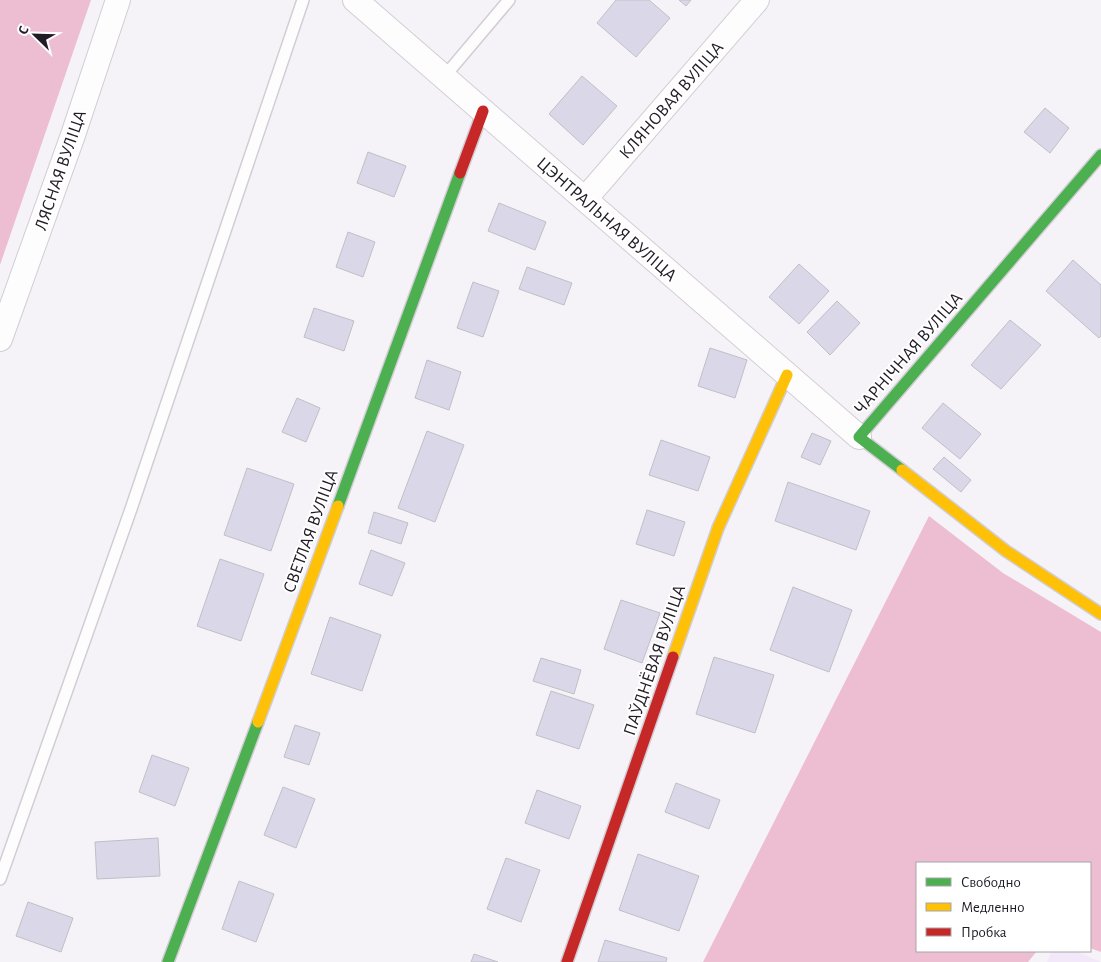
<svg xmlns="http://www.w3.org/2000/svg" width="1101" height="962" font-family="'Alegreya Sans',sans-serif">
  <style>
    .built { fill: #f2e8fa }
    .forest { fill: #edbed2 }
    .building { fill: #dad8e8; stroke: #c0bfc6 }
    .lines { fill: none; stroke-linecap: round; stroke-linejoin: round }
    .lane-casing { stroke: #d2cdd5; stroke-width: 14 }
    .street-casing { stroke: #d2cdd5; stroke-width: 26 }
    .fast-casing { stroke: #d2cdd5; stroke-width: 14 }
    .slow-casing { stroke: #d2cdd5; stroke-width: 14 }
    .jam-casing { stroke: #d2cdd5; stroke-width: 14 }
    .lane { stroke: #fefdfe; stroke-width: 11 }
    .street { stroke: #fefdfe; stroke-width: 24 }
    .fast { stroke: #4caf50; stroke-width: 11 }
    .slow { stroke: #ffc107; stroke-width: 11 }
    .jam { stroke: #c62828; stroke-width: 11 }
    .labels { text-anchor: middle; stroke-width: 4; stroke-linejoin: round; paint-order: stroke }
    .street-label { font-size: 18px; fill: #201b25; stroke: #fff }
  </style>
  <rect width="100%" height="100%" fill="#f6f3f8"/>
  <!-- built -->
  <path class="built" d="M1052 951H1075L1101 962H1047Z"/>
  <!-- forest -->
  <path class="forest" d="M0 0H91L0 265Z
    M929 516 1003 573 1101 632V952L1090 948V863H917V951H1037L1028 962H703Z"/>
  <!-- building -->
  <path class="building" d="M616 0H649L670 18 636 57 597 23Z
    M679 0H691L686 6Z
    M582 76 617 106 583 145 549 114Z
    M1045 108 1069 128 1050 153 1024 132Z
    M368 152 406 166 394 197 357 183Z
    M499 203 546 222 535 250 488 231Z
    M348 232 375 242 363 277 336 267Z
    M1073 260 1101 285V336L1099 338 1046 291Z
    M799 264 829 291 799 324 769 297Z
    M527 267 572 283 564 305 519 289Z
    M473 282 499 291 483 337 457 328Z
    M837 301 860 323 830 355 807 332Z
    M314 308 354 321 344 351 304 337Z
    M1010 320 1041 345 1001 389 971 365Z
    M710 348 747 360 735 398 698 386Z
    M427 360 461 372 449 410 415 398Z
    M297 398 320 408 306 442 282 432Z
    M943 403 981 434 960 459 922 428Z
    M427 431 464 445 435 522 398 508Z
    M812 433 831 441 820 465 801 457Z
    M661 440 710 457 698 491 649 475Z
    M944 457 971 480 961 492 933 469Z
    M247 468 294 484 271 551 224 535Z
    M788 482 870 511 856 550 775 521Z
    M647 510 685 522 674 556 636 544Z
    M374 512 408 523 401 544 368 533Z
    M371 550 405 563 392 596 359 584Z
    M220 559 264 574 241 641 197 626Z
    M793 587 852 610 829 672 770 650Z
    M621 600 660 613 642 663 604 649Z
    M330 617 381 635 362 691 311 674Z
    M714 657 774 675 755 733 696 714Z
    M541 658 581 670 574 694 533 681Z
    M551 691 594 705 579 749 536 735Z
    M295 725 320 733 309 765 284 757Z
    M152 755 189 768 175 806 139 792Z
    M676 783 720 800 709 829 665 812Z
    M283 787 315 799 296 848 264 835Z
    M537 790 581 806 569 839 525 823Z
    M158 838 160 876 97 879 95 842Z
    M638 854 699 876 679 931 619 910Z
    M506 858 540 870 521 922 487 909Z
    M239 881 274 894 256 942 222 929Z
    M28 902 73 918 61 952 16 936Z
    M605 940 667 958 666 962H598Z
    M474 954 498 962H471Z"/>
  <g class="lines">
    <!-- lane casing -->
    <g class="lane-casing">
      <path id="lane" d="M444 77 509 0
        M0 879 131 509 303 0"/>
    </g>
    <!-- street casing -->
    <g class="street-casing">
      <path id="street" d="M355 0 859 437
        M585 199 757 0
        M0 339 73 135 118 0"/>
    </g>
    <!-- fast casing -->
    <g class="fast-casing">
      <path id="fast" d="M902 470 859 437 1101 155
        M338 506 460 173
        M168 962 258 722"/>
    </g>
    <!-- slow casing -->
    <g class="slow-casing">
      <path id="slow" d="M902 470 1006 551 1101 614
        M673 657 718 528 787 375
        M258 722 338 506"/>
    </g>
    <!-- jam casing -->
    <g class="jam-casing">
      <path id="jam" d="M460 173 483 111
        M567 962 673 657"/>
    </g>
    <!-- lane -->
    <use href="#lane" class="lane"/>
    <!-- street -->
    <use href="#street" class="street"/>
    <!-- fast -->
    <use href="#fast" class="fast"/>
    <!-- slow -->
    <use href="#slow" class="slow"/>
    <!-- jam -->
    <use href="#jam" class="jam"/>
  </g>
  <g class="labels">
    <!-- street labels -->
    <g class="street-label">
      <text transform="translate(671 100) rotate(-49)" y="6">КЛЯНОВАЯ ВУЛІЦА</text>
      <text transform="translate(60 170) rotate(-71)" y="6">ЛЯСНАЯ ВУЛІЦА</text>
      <text transform="translate(607 219) rotate(41)" y="6">ЦЭНТРАЛЬНАЯ ВУЛІЦА</text>
      <text transform="translate(908 353) rotate(-49)" y="6">ЧАРНІЧНАЯ ВУЛІЦА</text>
      <text transform="translate(310 531) rotate(-70)" y="6">СВЕТЛАЯ ВУЛІЦА</text>
      <text transform="translate(654 660) rotate(-71)" y="6">ПАЎДНЁВАЯ ВУЛІЦА</text>
    </g>
  </g>
  <!-- legend -->
  <rect x="916" y="862" width="175" height="90" fill="#ffffff" stroke="#a6a4a8"/>
  <rect x="926" y="878" width="25" height="8" fill="#4caf50" stroke="#a6a4a8"/>
  <text x="961" y="887" font-size="15" fill="#201b25">Свободно</text>
  <rect x="926" y="903" width="25" height="8" fill="#ffc107" stroke="#a6a4a8"/>
  <text x="961" y="912" font-size="15" fill="#201b25">Медленно</text>
  <rect x="926" y="928" width="25" height="8" fill="#c62828" stroke="#a6a4a8"/>
  <text x="961" y="937" font-size="15" fill="#201b25">Пробка</text>
  <!-- north arrow -->
  <g transform="translate(35 35) rotate(293)" stroke="#ffffff" stroke-width="4" paint-order="stroke">
  <path d="M0-4L9 19L0 12L-9 19Z" fill="#201b25"/>
  <text y="-8" font-size="14" font-weight="bold" text-anchor="middle" fill="#201b25">С</text>
  </g>
</svg>
